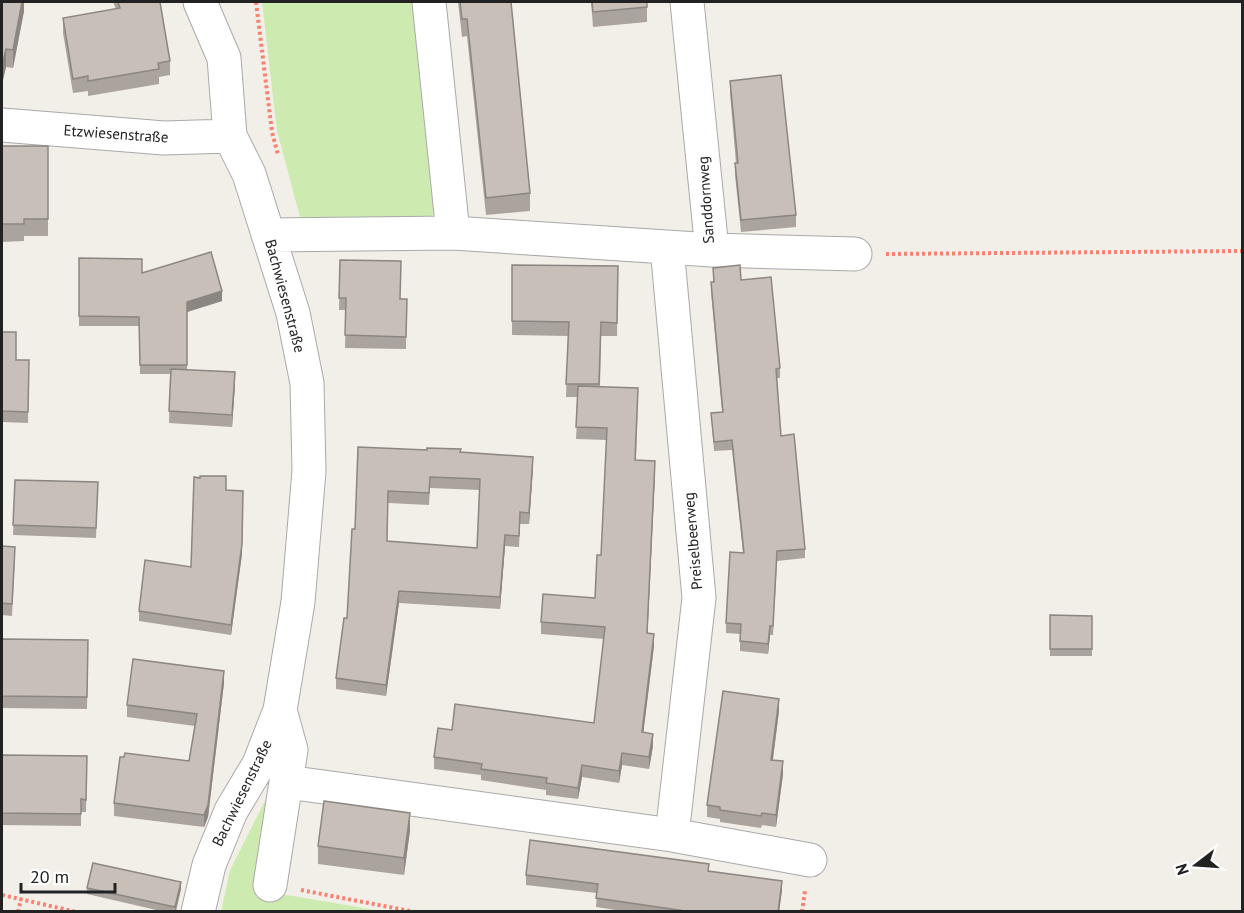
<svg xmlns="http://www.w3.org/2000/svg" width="1244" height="913" font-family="'PT Sans',sans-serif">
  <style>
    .grass { fill: #cdebb0 }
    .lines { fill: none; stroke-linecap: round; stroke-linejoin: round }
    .minor-casing { stroke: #a9a9a9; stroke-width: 35 }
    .path { stroke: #fa8072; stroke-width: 4; stroke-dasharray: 3 3; stroke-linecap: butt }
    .minor { stroke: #fff; stroke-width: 33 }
    .wall { fill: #aba49e; fill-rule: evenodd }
    .shaded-wall { fill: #8b8681 }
    .building { fill: #c7bfb8; stroke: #8b8681; stroke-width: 1.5; fill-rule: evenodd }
    .labels { text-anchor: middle; stroke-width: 5; stroke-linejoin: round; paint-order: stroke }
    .street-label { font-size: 15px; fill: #222; stroke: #fff }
  </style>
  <rect width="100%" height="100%" fill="#f2efe9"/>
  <!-- grass -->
  <path class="grass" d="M262 2H419L440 207 423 225 301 221 277 131Z
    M278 775 258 890 381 911 221 912 230 870Z"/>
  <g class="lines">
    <!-- minor casing -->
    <g class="minor-casing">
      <path id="minor" d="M429 2 453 233
        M2 125 164 138 230 136
        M268 235 453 233 712 250 687 2
        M712 250 855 254
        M287 782 672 835 699 598 667 247
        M672 835 810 860
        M270 885 291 750 280 710
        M198 912 209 865 231 811 259 764 280 710 298 602 309 471 307 383 293 313 249 174 230 136 224 58 200 2"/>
    </g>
    <!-- path -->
    <path class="path" d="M256 2 272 132 278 155
      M886 254 1242 251
      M301 890 415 912
      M2 895 77 912
      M18 912 21 899
      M802 912 805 891"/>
    <!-- minor -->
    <use href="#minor" class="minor"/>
  </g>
  <!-- wall -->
  <path class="wall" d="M2 2H24V11L13 68 6 67 2 84Z
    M113 2H160L170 61V75L159 77V84L88 96V91L73 93 63 33V18L116 9Z
    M458 2H511L530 193V211L486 215 467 36 462 37Z
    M591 2H647V22L593 27Z
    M730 81 796 215V227L741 232 735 175V163H736L730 93Z
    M2 146H48V236H24V241L2 242Z
    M79 258 142 273 222 301 187 312V370L235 384 232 427 169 423 170 374H140L139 326H79Z
    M340 260 400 299H407L406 349 345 348 346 310H339Z
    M512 265 618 266 617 336H601L600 387 638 400 636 460 655 473 647 633 654 646 643 733 653 746 649 769 622 765 619 783 582 777 578 799 546 795V790L481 780V775L434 769V757L452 730 594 723 604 639 541 634V622L595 598 601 555 607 440 576 439 578 397H566L568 336 512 335Z
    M713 268 741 280 780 368V378H777L781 436 805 549V558L777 561 773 635H770L768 654 740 651V634L726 633V623L743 553 732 450 714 451 711 413 722 412 711 292V282H713Z
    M2 332 16 360H29L28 423 2 422Z
    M358 447 533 468 529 524H520L519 547 505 546 500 609 399 603 386 696 336 689V678L347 618 355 529ZM430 488 480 490 477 548 387 541 388 503 429 505Z
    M15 480 98 482 96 538 13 535Z
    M226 491 242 554 231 635 139 621V611L191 567Z
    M2 546 15 559 12 616 2 615Z
    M1050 615 1092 616V656H1050Z
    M2 639 88 640 87 709 2 708Z
    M224 683 208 817 204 827 114 816V803L189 761 195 726 127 717V705Z
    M779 711 773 760 783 774 776 827 762 825 761 828 720 822V819L707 817V805Z
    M2 755 87 756 86 812H81V826L2 825Z
    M410 830 404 875 318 864V846Z
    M709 871 782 890 779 912H628L596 907 597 893 526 885V875Z
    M87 888 181 889 176 912H165L87 894Z"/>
  <!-- shaded-wall -->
  <path class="shaded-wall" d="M22 2H24V11L13 68V50Z
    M6 49V67L2 84V66Z
    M222 291V301L187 312V302Z
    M235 372V384L232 427V415Z
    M533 457V468L529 524V513Z
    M655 461V473L647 645V633Z
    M243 491 242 554 231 635V625Z
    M505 535V546L500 609V597Z
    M399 591V603L386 696V685Z
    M770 626V635L768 654V644Z
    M654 634V646L642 744V732Z
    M224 671V683L208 817 204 827V815Z
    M779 699V711L771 772V760Z
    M653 734V746L649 769V757Z
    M622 753V765L619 783V771Z
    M783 761V774L776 827V815Z
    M582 765V777L578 799V788Z
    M410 813V830L404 875V858Z
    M782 881V890L779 912H778Z
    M181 882V889L175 912V907Z"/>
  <!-- building -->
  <path class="building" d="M2 2H22L13 50 6 49 2 66Z
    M118 2H160L170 61 158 63 159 69 88 81V76L73 79 63 18 120 8Z
    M460 2H511L530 193 486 198 467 19H462Z
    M592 2H647V7L593 12Z
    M781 75 796 215 741 220 735 163H738L730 81Z
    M2 146H48V219H24V224H2Z
    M211 252 222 291 187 302V365H140L139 317 79 316V258L142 259V273Z
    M340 260 401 261 400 299H407L406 337 345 335 346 298H339Z
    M512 265 618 266 617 323 601 322 599 384H566L569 322 512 321Z
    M740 265 741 280 771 277 780 368 776 369 781 436 794 434 805 549 777 551 773 626H770L768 644 740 641 741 624 726 623 730 552 744 553 732 440 714 442 711 413 723 412 711 282H714L713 268Z
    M2 332H16V360H29L28 412 2 411Z
    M171 369 235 372 232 415 169 411Z
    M578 386 638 388 635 460 655 461 647 633 654 634 642 732 653 734 649 757 622 753 619 771 582 765 578 788 546 783 547 778 481 769 482 764 434 757 438 728 452 730 455 704 594 723 605 627 541 622 543 594 595 598 597 555H601L607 428 576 427Z
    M358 447 427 450V448L461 449 460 452 533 457 529 513 520 512 519 536 505 535 500 597 399 591 386 685 336 678 344 618H347L352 529H355ZM430 477 480 479 477 548 387 541 388 491 429 493Z
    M200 476H226V490L243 491 242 544 231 625 139 611 145 560 191 567 194 477 200 478Z
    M15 480 98 482 96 528 13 525Z
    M2 546 15 547 12 604 2 603Z
    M1050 615 1092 616V649H1050Z
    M2 639 88 640 87 697 2 696Z
    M133 659 224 671 208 805 204 815 114 803 120 757H124L125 753 189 761 197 714 127 705Z
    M723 691 779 699 771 760 783 761 776 815 762 813 761 816 720 810V807L707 805Z
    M2 755 87 756 86 800 81 799V814L2 813Z
    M324 801 410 813 404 858 318 846Z
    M530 840 709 864 708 871 782 881 778 912H692L596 898 598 884 526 875Z
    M93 863 181 882 175 907 87 888Z"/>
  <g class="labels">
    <!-- street labels -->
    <g class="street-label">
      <text transform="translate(116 134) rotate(4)" y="5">Etzwiesenstraße</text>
      <text transform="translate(706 200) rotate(-94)" y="5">Sanddornweg</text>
      <text transform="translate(285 296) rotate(75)" y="5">Bachwiesenstraße</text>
      <text transform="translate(693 541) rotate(-95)" y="5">Preiselbeerweg</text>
      <text transform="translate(242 793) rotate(-64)" y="5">Bachwiesenstraße</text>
    </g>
  </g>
  <!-- border -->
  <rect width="1244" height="913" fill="none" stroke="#222222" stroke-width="6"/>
  <!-- north arrow -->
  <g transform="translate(1196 865) rotate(253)" stroke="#ffffff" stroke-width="4.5" paint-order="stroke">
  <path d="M0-4.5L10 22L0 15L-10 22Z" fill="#222222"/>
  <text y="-9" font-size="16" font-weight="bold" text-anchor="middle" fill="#222222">N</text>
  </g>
  <!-- scale -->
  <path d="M21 883v9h94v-9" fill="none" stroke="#222222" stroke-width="3"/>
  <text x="30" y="883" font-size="18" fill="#222222" stroke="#ffffff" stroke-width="4.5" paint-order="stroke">20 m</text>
</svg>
